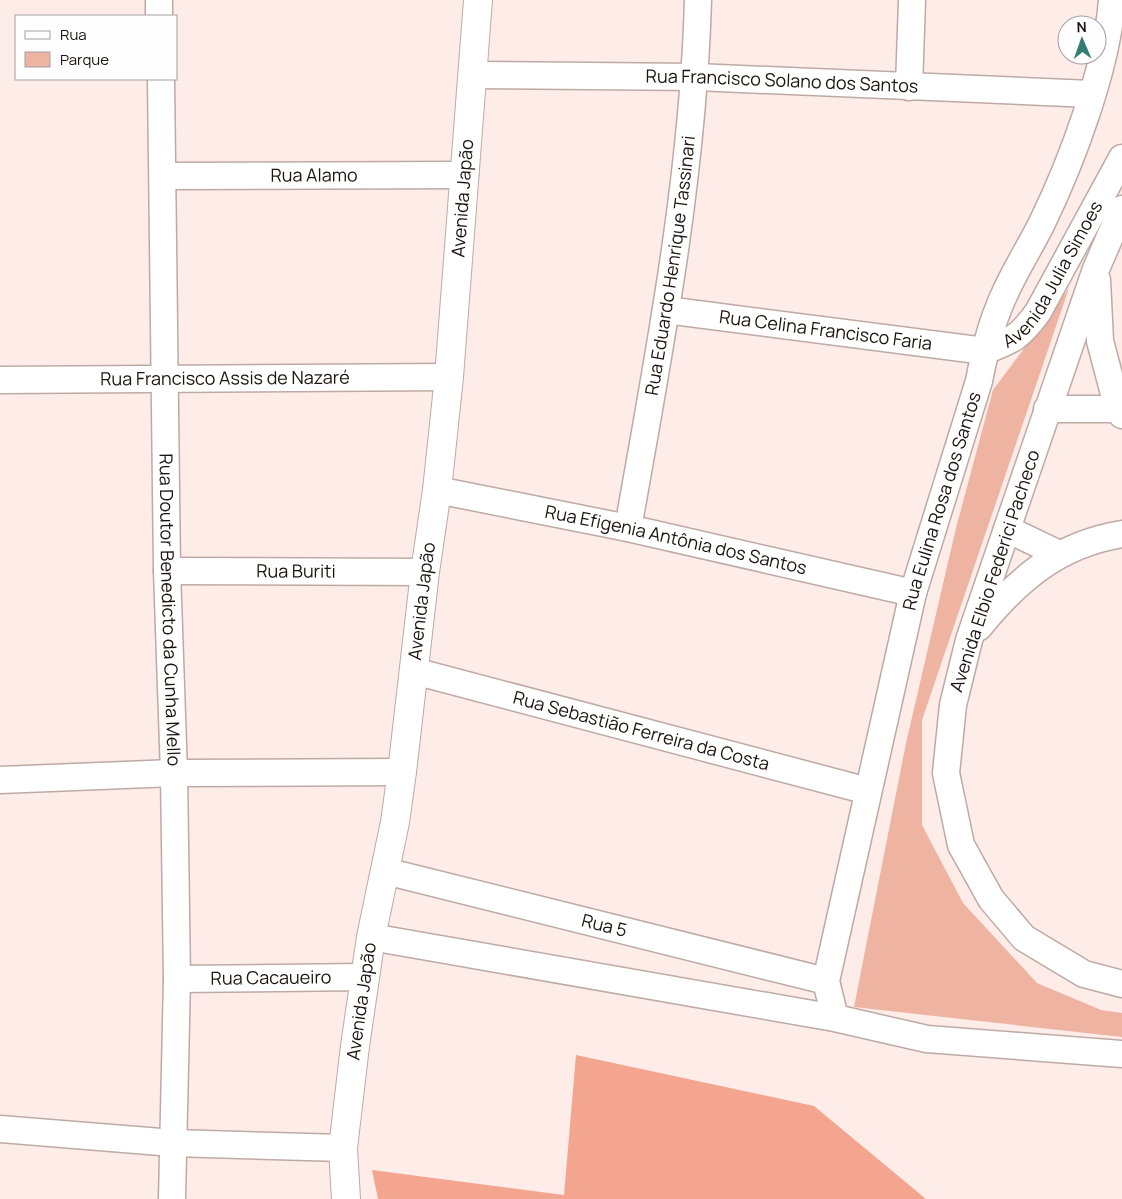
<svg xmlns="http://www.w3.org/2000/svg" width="1122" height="1199" font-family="Manrope,sans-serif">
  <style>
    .green { fill: #efb3a2 }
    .forest { fill: #f4a590 }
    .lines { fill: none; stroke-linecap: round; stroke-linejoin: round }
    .street-casing { stroke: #beaaa4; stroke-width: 29 }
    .secondary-casing { stroke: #beaaa4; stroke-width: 30 }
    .street { stroke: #fff; stroke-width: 26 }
    .secondary { stroke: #fff; stroke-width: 28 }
    .labels { text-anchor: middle; stroke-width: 5; stroke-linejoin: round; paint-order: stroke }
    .street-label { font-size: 18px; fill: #1a1311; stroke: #fefefe }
  </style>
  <rect width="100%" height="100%" fill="#feece8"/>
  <!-- green -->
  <path class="green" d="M1069 288 922 720V825L963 903 1037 983 1101 1010 1122 1013V1037L854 1007 906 743 956 528 993 390Z"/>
  <!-- forest -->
  <path class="forest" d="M576 1055 814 1106 926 1199H378L372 1170 564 1195Z"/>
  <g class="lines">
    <!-- street casing -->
    <g class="street-casing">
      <g id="street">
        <path d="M159 0V16"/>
        <path id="s1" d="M473 75 696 77 1091 94"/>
        <path id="s2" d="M161 79 167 571 174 773 177 979 172 1199"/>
        <path d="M909 87 912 0"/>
        <path id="s3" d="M163 176 465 175"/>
        <path d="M1122 209 1096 269 969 640 953 705 946 773 961 845 991 899 1024 938 1084 974 1122 984"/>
        <path d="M1097 280 1100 341 1118 409 1122 415"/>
        <path id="s4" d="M666 310 985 351C1013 340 1020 337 1038 312L1122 158"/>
        <path id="s5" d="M0 380 449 377"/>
        <path d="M1047 409H1118"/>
        <path id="s6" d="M437 490 628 528 913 593"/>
        <path id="s7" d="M628 528C659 353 693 178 698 0"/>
        <path d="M1007 529 1059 554"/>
        <path id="s8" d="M167 571 425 572"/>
        <path d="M979 627C1018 579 1059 544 1122 534"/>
        <path id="s9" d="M414 671 868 791"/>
        <path d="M0 780 174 773 402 772"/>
        <path id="s10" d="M385 871 826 981"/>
        <path d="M371 937 835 1018 927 1039 1122 1054"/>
        <path id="s11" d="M177 979 365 977"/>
        <path id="s12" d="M835 1018 826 981 913 593 979 381C984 356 989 331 999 307 1010 278 1028 251 1042 223 1072 161 1107 68 1112 0"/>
        <path d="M0 1129 173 1143 343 1148"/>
      </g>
    </g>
    <!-- secondary casing -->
    <g class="secondary-casing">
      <g id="secondary">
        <path id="s13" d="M346 1199 343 1148 355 1046 371 937 395 822 402 772 425 572 437 490 449 377 478 0"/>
      </g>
    </g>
    <!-- street -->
    <use href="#street" class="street"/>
    <!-- secondary -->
    <use href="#secondary" class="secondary"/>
  </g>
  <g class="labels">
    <!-- street labels -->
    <g class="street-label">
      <text dy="6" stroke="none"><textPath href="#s1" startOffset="309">Rua Francisco Solano dos Santos</textPath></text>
      <text dy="6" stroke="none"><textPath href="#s3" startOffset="151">Rua Alamo</textPath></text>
      <text dy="6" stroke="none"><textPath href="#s13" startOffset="1009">Avenida Japão</textPath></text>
      <text dy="6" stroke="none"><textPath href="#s7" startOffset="266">Rua Eduardo Henrique Tassinari</textPath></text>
      <text dy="6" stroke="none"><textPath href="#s4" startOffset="428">Avenida Julia Simoes</textPath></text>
      <text dy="6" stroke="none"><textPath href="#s4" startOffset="161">Rua Celina Francisco Faria</textPath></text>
      <text dy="6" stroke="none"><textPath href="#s5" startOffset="225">Rua Francisco Assis de Nazaré</textPath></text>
      <text dy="6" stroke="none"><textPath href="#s12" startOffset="532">Rua Eulina Rosa dos Santos</textPath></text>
      <text dy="6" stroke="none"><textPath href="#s6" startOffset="244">Rua Efigenia Antônia dos Santos</textPath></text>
      <text transform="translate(995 571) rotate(-72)" y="6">Avenida Elbio Federici Pacheco</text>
      <text dy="6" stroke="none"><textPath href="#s8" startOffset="129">Rua Buriti</textPath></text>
      <text dy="6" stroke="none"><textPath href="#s13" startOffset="604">Avenida Japão</textPath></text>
      <text dy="6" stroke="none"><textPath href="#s2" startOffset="531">Rua Doutor Benedicto da Cunha Mello</textPath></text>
      <text dy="6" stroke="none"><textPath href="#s9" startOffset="235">Rua Sebastião Ferreira da Costa</textPath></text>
      <text dy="6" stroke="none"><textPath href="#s10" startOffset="226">Rua 5</textPath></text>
      <text dy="6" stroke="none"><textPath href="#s11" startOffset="94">Rua Cacaueiro</textPath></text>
      <text dy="6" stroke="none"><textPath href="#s13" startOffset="199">Avenida Japão</textPath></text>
    </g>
  </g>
  <!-- legend -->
  <rect x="15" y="15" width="162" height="65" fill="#fefefe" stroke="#a3a09f"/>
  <rect x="25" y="31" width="25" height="8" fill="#ffffff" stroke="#a3a09f"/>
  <text x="60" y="40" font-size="15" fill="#1a1311">Rua</text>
  <rect x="25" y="52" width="25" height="15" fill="#efb3a2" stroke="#a3a09f"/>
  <text x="60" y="65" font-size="15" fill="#1a1311">Parque</text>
  <!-- north arrow -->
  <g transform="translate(1082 40) rotate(358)"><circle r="24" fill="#fefefe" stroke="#a3a09f"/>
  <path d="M0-4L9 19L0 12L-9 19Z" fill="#357c75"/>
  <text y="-8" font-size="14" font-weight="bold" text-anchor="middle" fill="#1a1311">N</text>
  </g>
</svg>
